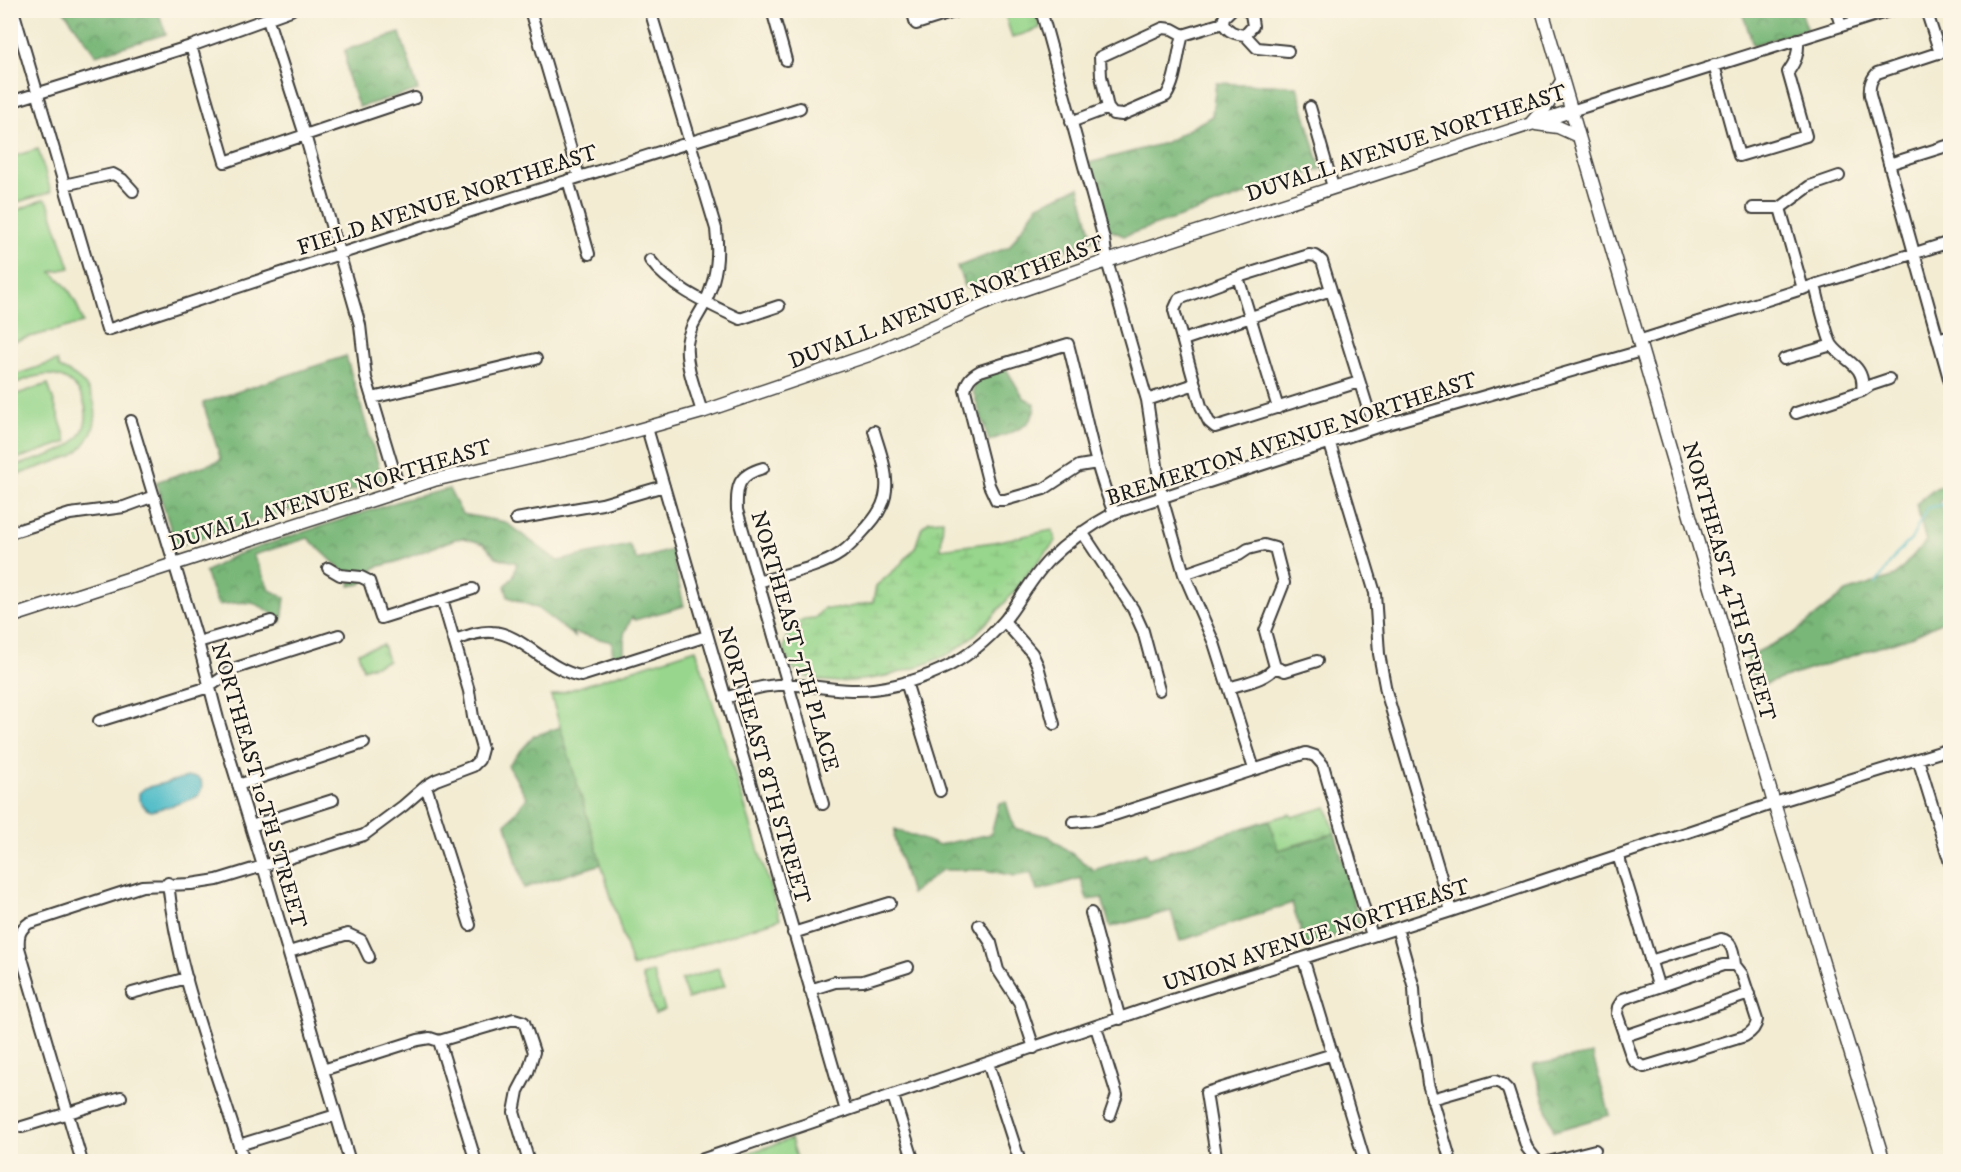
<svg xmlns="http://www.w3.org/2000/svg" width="1961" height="1172" font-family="'IM FELL DW Pica',serif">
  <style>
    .forest { fill: url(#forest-crowns); stroke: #4a6a4a; stroke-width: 1.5 }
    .wetland { fill: url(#wetland-marsh); stroke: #5a7954; stroke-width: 1.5 }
    .park { fill: url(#park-tufts); stroke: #5a7954; stroke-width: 1.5 }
    .pitch { fill: #97d68c; stroke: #5a7954; stroke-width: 1.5 }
    .water { fill: #4fbcc8; stroke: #366c72; stroke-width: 1.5 }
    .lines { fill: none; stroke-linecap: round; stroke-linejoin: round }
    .stream { stroke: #4fbcc8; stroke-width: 2 }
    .minor-casing { stroke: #3c3b37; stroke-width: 14 }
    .major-casing { stroke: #3c3b37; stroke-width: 15 }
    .minor { stroke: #fff; stroke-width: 10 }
    .major { stroke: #fff; stroke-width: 12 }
    .labels { text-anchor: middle; stroke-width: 5; stroke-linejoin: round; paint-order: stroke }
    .street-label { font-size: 22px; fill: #1c1c1c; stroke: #fcf5e5 }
  </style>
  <defs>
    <pattern id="forest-crowns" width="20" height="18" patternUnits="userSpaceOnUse" patternTransform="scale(1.5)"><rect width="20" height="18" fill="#79b778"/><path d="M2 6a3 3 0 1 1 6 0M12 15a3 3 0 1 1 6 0" fill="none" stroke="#629462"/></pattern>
    <pattern id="wetland-marsh" width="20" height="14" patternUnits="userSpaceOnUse" patternTransform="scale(1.5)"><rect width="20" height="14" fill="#97d68c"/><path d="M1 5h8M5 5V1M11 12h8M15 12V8" fill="none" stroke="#82b778"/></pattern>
    <pattern id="park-tufts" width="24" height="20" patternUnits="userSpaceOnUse" patternTransform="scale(1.5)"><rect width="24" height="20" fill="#97d68c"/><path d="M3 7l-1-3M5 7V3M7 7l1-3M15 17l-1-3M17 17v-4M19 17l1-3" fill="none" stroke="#82b778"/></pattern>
  </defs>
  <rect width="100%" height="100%" fill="#fcf5e5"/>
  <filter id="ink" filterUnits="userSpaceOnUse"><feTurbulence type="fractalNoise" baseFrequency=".0167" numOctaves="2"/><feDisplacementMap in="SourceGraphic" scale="12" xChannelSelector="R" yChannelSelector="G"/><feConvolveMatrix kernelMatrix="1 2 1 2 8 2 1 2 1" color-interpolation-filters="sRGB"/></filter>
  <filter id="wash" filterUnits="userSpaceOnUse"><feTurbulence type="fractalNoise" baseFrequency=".008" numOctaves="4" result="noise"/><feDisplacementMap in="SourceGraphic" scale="24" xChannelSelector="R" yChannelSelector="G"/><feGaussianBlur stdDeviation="1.35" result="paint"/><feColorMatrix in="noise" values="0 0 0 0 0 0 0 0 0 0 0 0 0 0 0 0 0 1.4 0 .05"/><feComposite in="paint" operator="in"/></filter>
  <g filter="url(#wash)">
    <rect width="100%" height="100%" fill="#f3ecd3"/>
    <!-- forest -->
    <path class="forest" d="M64 11H158L166 34 96 55Z
      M1742 11H1801L1807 29 1753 45Z
      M400 33 418 90 359 107 348 79 345 50Z
      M1216 83 1297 86 1321 169 1124 236 1110 230 1089 163 1165 143 1212 116Z
      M1079 187 1093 240 966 288 957 267 1009 247 1038 205Z
      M346 356 383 481 176 546 156 482 221 460 203 403Z
      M1005 367 1023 397 1035 404C1035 429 1008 433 989 441L973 391 976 377Z
      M1950 484V497L1940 501 1950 535V617L1913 636 1756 687 1747 657 1793 634 1846 592 1895 576 1926 541 1916 504 1936 488Z
      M449 489 462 514 505 522 558 561 629 545 637 560 671 550 684 606 635 620 632 617 624 634V656L613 662 612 642 571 632 576 638 537 608 508 597 505 586 513 577 517 563 496 557 484 544 464 538 455 539 396 562 376 567 361 584 350 586 351 579 308 538 253 555 270 590 285 598 282 622C257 599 250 601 218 605L205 572 233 556 288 537 406 499Z
      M561 727 602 864 524 888 506 824 527 798 508 765 534 736Z
      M1006 802 1014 828 1048 836 1094 870 1146 853 1148 858 1269 820 1278 850 1335 833 1361 928 1305 945 1292 903 1180 941 1171 911 1110 927 1102 898 1087 900 1081 878 1037 891 1031 873 1015 876 985 870H942L911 894 894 838 895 829 938 845 991 834 999 803Z
      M1592 1054 1610 1115 1554 1131 1533 1065Z"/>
    <!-- wetland -->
    <path class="wetland" d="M943 520 941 549 994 542 1052 530 1056 541C1023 577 997 620 957 649 926 671 794 709 784 651 783 644 789 632 791 625L804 619 815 618 824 608 840 609 873 602 876 586 898 567 915 548 922 527 929 521Z"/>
    <!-- park -->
    <path class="park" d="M1004 11H1035L1040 28 1012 38Z
      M383 645 388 661 363 669 358 652Z
      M1327 807 1335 833 1278 850 1269 820 1290 814 1292 817Z
      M653 972 665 1010 655 1014 642 976Z
      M791 1139 798 1161H724Z"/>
    <!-- pitch -->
    <path class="pitch" d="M38 149 51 192 11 204V157Z
      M44 199 48 202 70 268 51 272C69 285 77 302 83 323L11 342V213Z
      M57 361 59 368C101 383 109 429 72 456L11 477V467C29 461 61 455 75 441 98 419 83 378 51 375 37 374 23 381 11 385V376Z
      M48 384 67 442 11 461V396Z
      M696 649 780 919 632 967 551 696Z
      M718 968 725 986 688 999 681 980Z"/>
    <!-- water -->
    <path class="water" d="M188 777H196L201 780C202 785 203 790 199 794 191 802 162 808 151 811L146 809 139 800V793L145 788Z"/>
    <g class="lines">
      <!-- stream -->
      <path class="stream" d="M1876 584 1897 553 1911 540 1927 508 1950 503"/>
    </g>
  </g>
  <g filter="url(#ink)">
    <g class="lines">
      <!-- minor casing -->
      <g class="minor-casing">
        <path id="minor" d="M13 10 107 330 471 211 800 108
          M530 10 579 177
          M650 10 716 229C719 257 717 275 706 301 699 316 689 327 687 344 685 366 696 391 702 412
          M772 10 786 60
          M912 10 916 24 960 10
          M1041 10 1104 239 1107 261 1147 400 1162 498 1184 574 1214 643 1254 769
          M1246 10 1251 14 1253 26 1245 35 1257 48 1288 51
          M1836 10 1841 26
          M1926 10 1940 53
          M268 20 305 135 360 325 366 378 400 491
          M1223 23 1224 17 1231 10
          M191 46 225 162 415 98
          M1950 49 1877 73C1871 80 1869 85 1870 95L1950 382
          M1714 65 1739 156 1806 136 1788 72C1796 61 1799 53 1798 39
          M10 102 191 46 291 10
          M1310 107 1333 187
          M1108 108 1101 76 1100 57 1163 28 1172 29 1183 35 1223 23C1228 32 1235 34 1245 35
          M1108 108 1113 114 1122 115 1166 96C1177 79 1177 54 1183 35
          M1571 111 1892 10
          M1071 122 1108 108
          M1889 164 1950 145
          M568 180 589 254
          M64 185 113 174 122 179 133 191
          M1753 208H1780L1810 186 1839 176
          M1780 208 1803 289
          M650 260C671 288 709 304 740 319L779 306
          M1238 277 1278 408
          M1815 285C1818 297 1827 337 1832 345 1844 362 1866 364 1862 391
          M1939 339 1950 335
          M1183 340 1331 290
          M1638 341 1950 242
          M1784 359 1832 345
          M1359 382 1215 427 1209 422 1201 406 1174 310 1179 299 1238 277 1309 255 1316 256 1322 261 1374 428
          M372 398 536 359
          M1147 400 1195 384
          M1796 413 1862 391 1871 385 1889 379
          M131 421 198 642 218 719 263 866 350 1162
          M647 428 846 1111
          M1330 444 1375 593 1379 654 1386 691 1451 911
          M1097 463 1079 466 1044 489 1005 500H996L989 485 965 390C967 380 971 376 980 371L1068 344C1083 400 1092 460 1114 513
          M763 468C738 475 736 486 737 510L823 804
          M516 519 602 504 664 486
          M1082 532 1133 609 1143 631 1159 690
          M10 533 70 514 124 507 154 496
          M328 568 340 575 361 577 369 581 381 618 473 589
          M1184 574 1239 555 1248 549 1264 545 1275 548 1284 583 1265 631 1275 667
          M758 582C784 574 820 568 841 553 852 545 859 536 868 526 877 516 885 504 886 490 888 470 879 449 874 431
          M1004 621 1032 653 1038 666 1054 724
          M455 640C467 636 479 631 492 632 522 633 548 671 581 676L707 636
          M198 642 271 621
          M906 682 940 791
          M1229 688C1243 683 1266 680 1275 667L1285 671 1317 661
          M725 698C739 694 754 687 769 686 796 682 824 689 851 690 880 691 914 682 940 670 964 660 988 640 1005 620 1020 601 1031 579 1048 561 1067 542 1090 526 1114 513L1374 428 1641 351
          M99 721 209 687 236 668 339 635
          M1918 759 1950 863
          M238 785 364 743
          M426 786 470 925
          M1073 822 1095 820 1114 815 1306 753 1315 756 1323 765 1372 936
          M251 826 333 800
          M1618 855 1658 985
          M168 883C178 979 217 1070 244 1162
          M1091 913 1120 1019
          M979 925 991 943 998 970 1019 1002 1034 1048
          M1397 928 1414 988 1416 1024 1424 1055 1428 1084 1451 1162
          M793 933 890 903
          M289 952 348 934 361 940 369 957
          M1303 958 1365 1162
          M1650 961 1721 939C1733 941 1734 955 1735 965L1742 974 1757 1020C1756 1028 1752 1032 1745 1036L1644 1067 1635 1062 1632 1058 1617 1014 1618 1007 1623 999 1723 965H1735
          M810 990 835 982 863 981 908 967
          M132 993 187 978
          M1096 1027 1117 1095 1110 1115
          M1625 1036 1749 994
          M439 1041 514 1019 524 1022 534 1052 528 1072 518 1091 514 1112 529 1162
          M439 1041 476 1162
          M988 1063 1020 1162
          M323 1070 418 1040 430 1038 439 1041
          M893 1096 914 1162
          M1432 1099 1495 1081 1502 1084 1508 1090 1527 1148 1538 1162
          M22 1127 121 1097
          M239 1145 336 1115
          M82 1162 19 948C18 936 19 930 29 923L142 886 191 884 217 880 364 835 403 806 426 786 436 780 473 766 479 760 482 749 473 717 469 691 442 599
          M695 1162 1196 992 1451 911 1784 800 1950 749
          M1217 1162 1206 1093 1333 1054
          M1548 1162 1595 1150"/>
      </g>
      <!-- major casing -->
      <g class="major-casing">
        <path id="major" d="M1542 10 1774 803 1884 1162
          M1532 122 1548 104 1562 81
          M1536 124 1558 127 1578 136
          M10 617 434 480 585 445 702 412 869 355 993 300 1107 261 1571 111"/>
      </g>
      <!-- minor -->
      <use href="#minor" class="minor"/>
      <!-- major -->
      <use href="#major" class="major"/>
    </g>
  </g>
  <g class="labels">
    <!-- street labels -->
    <g class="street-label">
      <text transform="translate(1406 142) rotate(-18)" y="8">DUVALL AVENUE NORTHEAST</text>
      <text transform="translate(447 199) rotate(-18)" y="8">FIELD AVENUE NORTHEAST</text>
      <text transform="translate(946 301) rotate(-21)" y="8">DUVALL AVENUE NORTHEAST</text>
      <text transform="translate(1291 438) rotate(-18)" y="8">BREMERTON AVENUE NORTHEAST</text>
      <text transform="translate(330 494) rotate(-17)" y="8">DUVALL AVENUE NORTHEAST</text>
      <text transform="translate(1730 581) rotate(74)" y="8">NORTHEAST 4TH STREET</text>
      <text transform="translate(796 641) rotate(74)" y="8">NORTHEAST 7TH PLACE</text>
      <text transform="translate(765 765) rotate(74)" y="8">NORTHEAST 8TH STREET</text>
      <text transform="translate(260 785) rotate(74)" y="8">NORTHEAST 10TH STREET</text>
      <text transform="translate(1316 934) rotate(-18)" y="8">UNION AVENUE NORTHEAST</text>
    </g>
  </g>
  <!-- margin -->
  <rect width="1961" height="1172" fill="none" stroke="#fcf5e5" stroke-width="36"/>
</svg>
